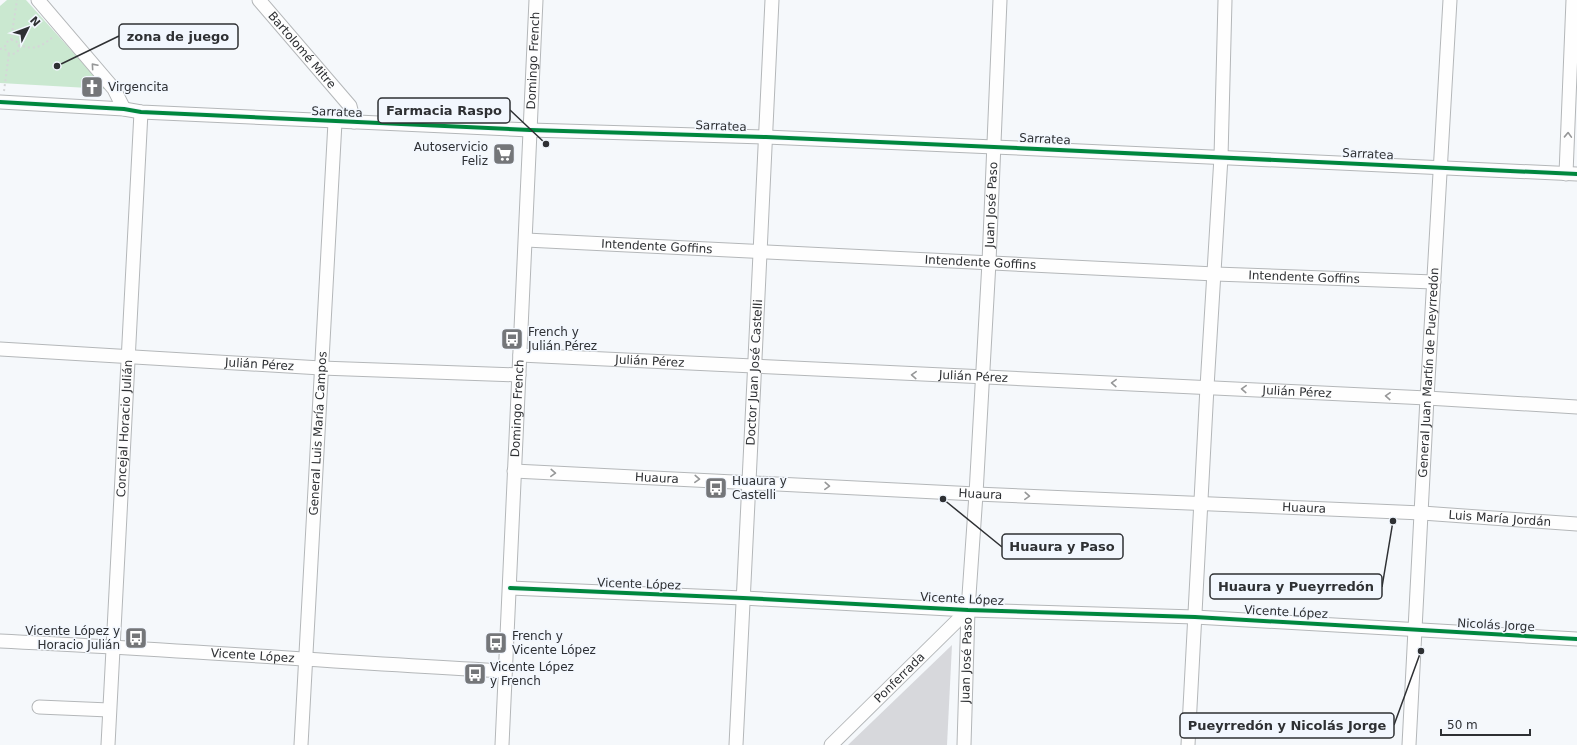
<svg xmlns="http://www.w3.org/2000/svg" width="1577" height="745" font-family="'DejaVu Sans',sans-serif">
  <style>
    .green { fill: #cae8d0 }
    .building { fill: #d7d8dc }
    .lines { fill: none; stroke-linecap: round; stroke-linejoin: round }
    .minor-casing { stroke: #b4b7b9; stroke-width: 15 }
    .path { stroke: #d5d6d8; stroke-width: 2; stroke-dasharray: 2 3; stroke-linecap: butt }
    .minor { stroke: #fefefe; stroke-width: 13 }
    .cycleway-casing { stroke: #f2f7fe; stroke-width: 6 }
    .cycleway { stroke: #00873e; stroke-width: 4 }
    .oneway { stroke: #969798 }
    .labels { text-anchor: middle; stroke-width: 3; stroke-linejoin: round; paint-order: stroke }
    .street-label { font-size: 12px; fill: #2e3033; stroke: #f2f7fe }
    .poi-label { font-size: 12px; fill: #2e3033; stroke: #f2f7fe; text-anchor: start }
    .leader { fill: none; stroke: #2e3033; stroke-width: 1.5 }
    .callout-dot { fill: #2e3033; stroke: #f2f7fe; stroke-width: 1.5 }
    .callout { fill: #f2f7fe; stroke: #2e3033; stroke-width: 1.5 }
    .callout-label { font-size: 13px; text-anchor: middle; font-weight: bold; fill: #2e3033 }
  </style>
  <rect width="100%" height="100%" fill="#f5f8fb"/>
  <!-- green -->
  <path class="green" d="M7 0H26L106 89 0 83V6Z"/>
  <!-- building -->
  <path class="building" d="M952 645 947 745H848Z"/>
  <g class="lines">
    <!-- minor casing -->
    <g class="minor-casing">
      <g id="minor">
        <path d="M38 0 114 89 124 109"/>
        <path id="s1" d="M259 0 350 106 354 122"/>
        <path d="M0 102 124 109 141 112 530 130 766 137 994 147 1577 174"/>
        <path d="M1566 174 1573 0"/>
        <path id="s2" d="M526 240 1215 274 1434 282"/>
        <path id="s3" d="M0 349 321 368 519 375"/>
        <path id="s4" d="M520 355 1427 398 1577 407"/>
        <path id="s5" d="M514 471 976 494 1422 513 1577 524"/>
        <path d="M510 588 743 598 968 610 1195 617 1577 639"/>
        <path id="s6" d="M0 641C168 649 337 662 505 671"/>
        <path d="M39 707 109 710"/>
        <path id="s7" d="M108 745 141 112"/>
        <path id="s8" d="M301 745 335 122"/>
        <path id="s9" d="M502 745 536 0"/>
        <path id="s10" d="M736 745C747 497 762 248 772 0"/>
        <path id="s11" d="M831 745 968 610"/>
        <path id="s12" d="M964 745 968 610 976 494 989 262 1000 0"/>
        <path d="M1188 745 1207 387 1221 157 1225 0"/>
        <path id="s13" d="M1409 745 1427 398 1450 0"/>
      </g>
    </g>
    <!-- path -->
    <path class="path" d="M11 40 17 0
      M5 47a7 7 0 1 1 14 0a7 7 0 1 1-14 0Z
      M18 45C35 50 39 48 53 37
      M0 49 5 48
      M4 91 9 53"/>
    <!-- minor -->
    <use href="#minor" class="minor"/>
    <!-- cycleway casing -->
    <g class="cycleway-casing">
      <path id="cycleway" d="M0 102 124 109 141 112 530 130 766 137 994 147 1577 174
        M510 588 743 598 968 610 1195 617 1577 639"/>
    </g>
    <!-- cycleway -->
    <use href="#cycleway" class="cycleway"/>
  </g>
  <!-- one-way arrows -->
  <defs><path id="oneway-chevron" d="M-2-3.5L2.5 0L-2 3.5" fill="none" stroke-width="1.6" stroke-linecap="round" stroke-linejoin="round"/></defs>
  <g class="oneway">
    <use href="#oneway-chevron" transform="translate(94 66) rotate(-131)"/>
    <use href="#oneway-chevron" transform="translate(1568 135) rotate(-88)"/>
    <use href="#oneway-chevron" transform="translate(914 375) rotate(-177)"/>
    <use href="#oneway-chevron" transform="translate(1114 383) rotate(-178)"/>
    <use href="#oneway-chevron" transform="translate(1244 389) rotate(-177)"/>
    <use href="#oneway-chevron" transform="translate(1388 396) rotate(-177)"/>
    <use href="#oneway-chevron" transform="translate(553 473) rotate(3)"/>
    <use href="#oneway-chevron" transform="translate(697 479) rotate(3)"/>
    <use href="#oneway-chevron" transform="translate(827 486) rotate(3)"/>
    <use href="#oneway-chevron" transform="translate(1027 496) rotate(3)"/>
  </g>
  <!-- icons -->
  <defs>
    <g id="church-square" transform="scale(1.15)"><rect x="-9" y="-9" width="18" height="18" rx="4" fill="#747679" stroke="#f2f7fe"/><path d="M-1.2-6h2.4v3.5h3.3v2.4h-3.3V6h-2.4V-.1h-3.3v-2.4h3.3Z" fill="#fff"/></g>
    <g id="supermarket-square" transform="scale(1.15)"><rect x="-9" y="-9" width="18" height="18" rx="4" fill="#747679" stroke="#f2f7fe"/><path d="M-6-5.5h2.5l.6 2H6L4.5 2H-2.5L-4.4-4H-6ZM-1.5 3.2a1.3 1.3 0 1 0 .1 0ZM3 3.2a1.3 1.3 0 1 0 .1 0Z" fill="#fff"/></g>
    <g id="bus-square" transform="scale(1.15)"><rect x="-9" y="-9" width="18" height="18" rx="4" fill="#747679" stroke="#f2f7fe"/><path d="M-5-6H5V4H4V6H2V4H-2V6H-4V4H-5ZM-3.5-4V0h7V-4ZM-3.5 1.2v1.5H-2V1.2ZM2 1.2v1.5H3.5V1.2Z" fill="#fff"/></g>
  </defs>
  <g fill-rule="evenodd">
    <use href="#church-square" x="92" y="87"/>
    <use href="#supermarket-square" x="504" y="154"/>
    <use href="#bus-square" x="512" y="339"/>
    <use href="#bus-square" x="716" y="488"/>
    <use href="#bus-square" x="136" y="638"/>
    <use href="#bus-square" x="496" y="643"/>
    <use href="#bus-square" x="475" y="674"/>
  </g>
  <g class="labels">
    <!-- street labels -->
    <g class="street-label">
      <text dy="4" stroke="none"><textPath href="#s1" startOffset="66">Bartolomé Mitre</textPath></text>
      <text dy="4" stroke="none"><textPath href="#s9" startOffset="685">Domingo French</textPath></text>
      <text transform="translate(337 112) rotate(2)" y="4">Sarratea</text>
      <text transform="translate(721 126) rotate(2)" y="4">Sarratea</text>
      <text transform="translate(1045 139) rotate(3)" y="4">Sarratea</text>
      <text transform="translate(1368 154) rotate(3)" y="4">Sarratea</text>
      <text dy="4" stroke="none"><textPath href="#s12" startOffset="541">Juan José Paso</textPath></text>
      <text dy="4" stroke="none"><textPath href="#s2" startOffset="131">Intendente Goffins</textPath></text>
      <text dy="4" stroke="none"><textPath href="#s2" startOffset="455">Intendente Goffins</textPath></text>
      <text dy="4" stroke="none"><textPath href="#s2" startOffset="779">Intendente Goffins</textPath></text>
      <text dy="4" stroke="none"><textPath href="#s4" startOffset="130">Julián Pérez</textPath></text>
      <text dy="4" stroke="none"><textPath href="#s3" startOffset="260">Julián Pérez</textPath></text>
      <text dy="4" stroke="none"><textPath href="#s10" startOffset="373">Doctor Juan José Castelli</textPath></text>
      <text dy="4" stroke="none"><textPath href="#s13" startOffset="373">General Juan Martín de Pueyrredón</textPath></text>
      <text dy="4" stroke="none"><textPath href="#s4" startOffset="454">Julián Pérez</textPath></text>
      <text dy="4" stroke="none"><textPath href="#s4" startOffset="778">Julián Pérez</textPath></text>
      <text dy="4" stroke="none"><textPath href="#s9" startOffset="337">Domingo French</textPath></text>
      <text dy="4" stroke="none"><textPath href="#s7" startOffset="317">Concejal Horacio Julián</textPath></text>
      <text dy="4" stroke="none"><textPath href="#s8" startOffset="312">General Luis María Campos</textPath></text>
      <text dy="4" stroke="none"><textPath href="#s5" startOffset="143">Huaura</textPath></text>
      <text dy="4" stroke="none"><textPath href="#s5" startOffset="467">Huaura</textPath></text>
      <text dy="4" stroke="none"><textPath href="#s5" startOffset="791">Huaura</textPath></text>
      <text dy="4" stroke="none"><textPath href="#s5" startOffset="987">Luis María Jordán</textPath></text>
      <text transform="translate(639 584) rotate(2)" y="4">Vicente López</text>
      <text transform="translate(962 599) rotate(3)" y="4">Vicente López</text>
      <text transform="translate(1286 612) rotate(3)" y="4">Vicente López</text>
      <text transform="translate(1496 625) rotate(3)" y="4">Nicolás Jorge</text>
      <text dy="4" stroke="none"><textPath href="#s6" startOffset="253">Vicente López</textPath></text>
      <text dy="4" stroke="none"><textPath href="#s12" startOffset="85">Juan José Paso</textPath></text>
      <text dy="4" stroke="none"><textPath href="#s11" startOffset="96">Ponferrada</textPath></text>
    </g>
    <!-- poi labels -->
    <g class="poi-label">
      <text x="108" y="91">Virgencita</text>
      <text x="488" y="151" text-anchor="end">Autoservicio<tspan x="488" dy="14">Feliz</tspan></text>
      <text x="528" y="336">French y<tspan x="528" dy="14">Julián Pérez</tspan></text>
      <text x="732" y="485">Huaura y<tspan x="732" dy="14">Castelli</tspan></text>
      <text x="120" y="635" text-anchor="end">Vicente López y<tspan x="120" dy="14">Horacio Julián</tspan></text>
      <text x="512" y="640">French y<tspan x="512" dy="14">Vicente López</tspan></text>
      <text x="490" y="671">Vicente López<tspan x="490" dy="14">y French</tspan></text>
    </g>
  </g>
  <!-- callouts -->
  <path class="leader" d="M57 66L119 36M546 144L510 110M943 499L1002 547M1393 521L1382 587M1421 651L1394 725"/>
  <g class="callout-dot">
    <circle cx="57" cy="66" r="4"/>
    <circle cx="546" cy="144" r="4"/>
    <circle cx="943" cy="499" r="4"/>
    <circle cx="1393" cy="521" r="4"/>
    <circle cx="1421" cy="651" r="4"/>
  </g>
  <g class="callout">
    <rect x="119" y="24" width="119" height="25" rx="4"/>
    <rect x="378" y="98" width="132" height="25" rx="4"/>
    <rect x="1002" y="534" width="121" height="25" rx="4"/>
    <rect x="1210" y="574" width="172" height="25" rx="4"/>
    <rect x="1180" y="713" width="214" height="25" rx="4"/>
  </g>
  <g class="callout-label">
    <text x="178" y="41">zona de juego</text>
    <text x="444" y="115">Farmacia Raspo</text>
    <text x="1062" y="551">Huaura y Paso</text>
    <text x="1296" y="591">Huaura y Pueyrredón</text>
    <text x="1287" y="730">Pueyrredón y Nicolás Jorge</text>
  </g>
  <!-- north arrow -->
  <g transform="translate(28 28) rotate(48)" stroke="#f2f7fe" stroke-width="3" paint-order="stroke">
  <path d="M0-3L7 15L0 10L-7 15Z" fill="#2e3033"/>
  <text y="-6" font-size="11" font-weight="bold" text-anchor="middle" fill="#2e3033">N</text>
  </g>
  <!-- scale -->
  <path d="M1441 729v6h89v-6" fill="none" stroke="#2e3033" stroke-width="2"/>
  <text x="1447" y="729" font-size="12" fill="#2e3033" stroke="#f2f7fe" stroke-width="3" paint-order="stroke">50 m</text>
</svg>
